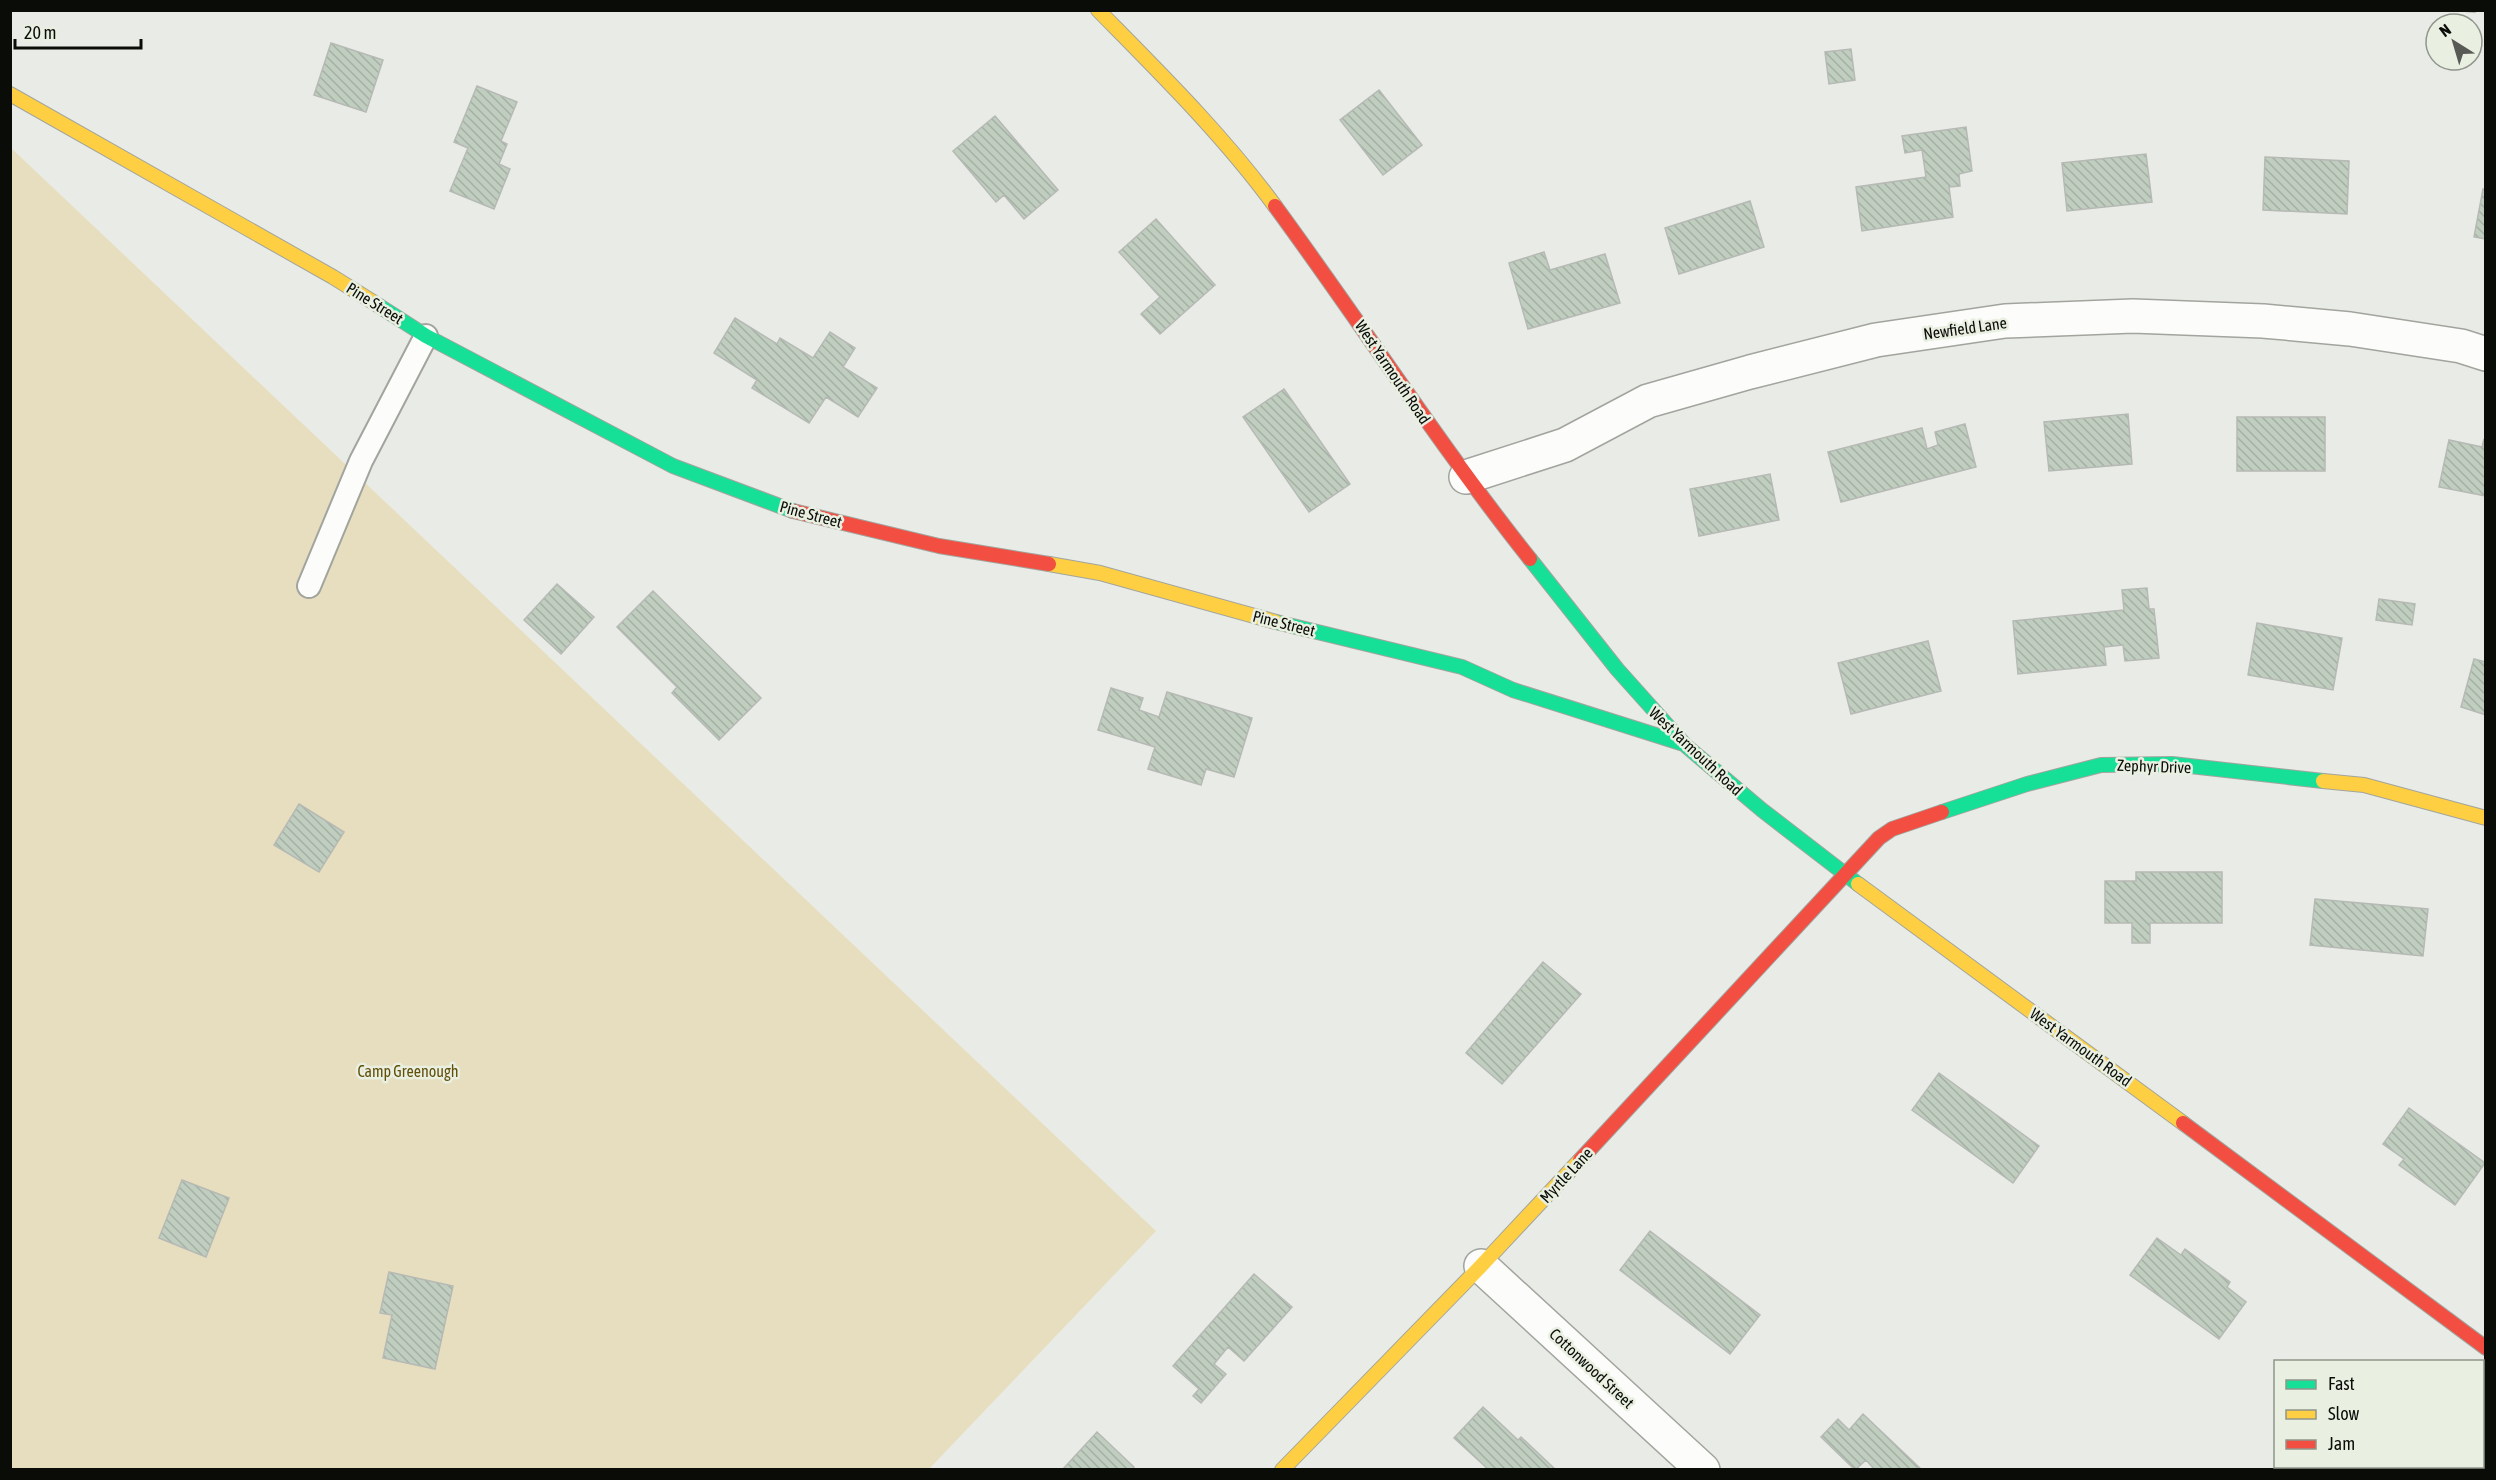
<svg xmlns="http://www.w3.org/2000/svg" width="2496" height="1480" font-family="'Asap Condensed',sans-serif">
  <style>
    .green { fill: #e6debe }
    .building { fill: url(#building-back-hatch); stroke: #b6b9b4; stroke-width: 1.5 }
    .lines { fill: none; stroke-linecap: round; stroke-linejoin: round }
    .lane-casing { stroke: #a2a49e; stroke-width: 26 }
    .street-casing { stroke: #a2a49e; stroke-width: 36 }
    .fast-casing { stroke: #a2a49e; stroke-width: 16 }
    .slow-casing { stroke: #a2a49e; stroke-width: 16 }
    .jam-casing { stroke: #a2a49e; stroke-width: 16 }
    .lane { stroke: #fcfcfb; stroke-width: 22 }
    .street { stroke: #fcfcfb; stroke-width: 33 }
    .fast { stroke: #16e098; stroke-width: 14 }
    .slow { stroke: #ffcf43; stroke-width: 14 }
    .jam { stroke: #f24e42; stroke-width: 14 }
    .rail { stroke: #bbbcba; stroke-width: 4.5; stroke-dasharray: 10 10; stroke-linecap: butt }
    .labels { text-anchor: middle; stroke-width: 5; stroke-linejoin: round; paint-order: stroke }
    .street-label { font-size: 16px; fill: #0a0c08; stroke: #e9f0e2 }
    .park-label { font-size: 16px; fill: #624f09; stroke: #e9f0e2 }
  </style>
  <defs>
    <pattern id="building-back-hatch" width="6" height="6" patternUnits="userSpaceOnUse" patternTransform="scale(1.5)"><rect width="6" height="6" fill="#c0cec0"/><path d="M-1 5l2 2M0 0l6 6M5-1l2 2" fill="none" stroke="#a4b0a4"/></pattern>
  </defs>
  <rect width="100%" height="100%" fill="#e9ece6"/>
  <!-- green -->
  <path class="green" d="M10 147 1156 1231 929 1469H11Z"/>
  <!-- building -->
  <path class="building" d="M331 43 383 60 366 112 314 95Z
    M1851 49 1855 80 1829 84 1825 52Z
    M477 86 517 102 501 141 507 144 499 164 510 169 494 209 450 191 468 148 454 142Z
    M1379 90 1422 145 1383 175 1340 120Z
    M995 116 1058 190 1024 219 1004 195 996 202 953 151Z
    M1966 127 1972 171 1959 174 1960 186 1949 187 1953 217 1862 231 1856 187 1926 177 1922 150 1905 153 1902 136Z
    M2146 154 2152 202 2067 211 2062 163Z
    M2265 157 2349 161 2347 214 2263 210Z
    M2483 189 2486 190V239L2474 237Z
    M1750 201 1764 247 1679 274 1665 228Z
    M1156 219 1215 285 1160 334 1141 314 1160 297 1119 252Z
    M1544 252 1550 270 1605 254 1620 303 1528 329 1509 263Z
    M735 318 777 344 780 338 813 358 830 332 855 348 843 367 877 388 858 417 826 397 809 423 752 388 757 380 714 353Z
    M1284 389 1350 484 1309 512 1243 417Z
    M2128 414 2132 464 2049 471 2044 422Z
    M2237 417H2325V471H2237Z
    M1965 424 1976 467 1841 502 1828 452 1922 428 1927 449 1938 445 1935 432Z
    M2484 439 2486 496 2439 487 2449 440 2482 447Z
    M1770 474 1779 520 1699 536 1690 489Z
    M557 584 594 617 561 654 524 620Z
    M2147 588 2149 609H2154L2159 658 2125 661 2123 645 2104 647 2106 665 2018 674 2013 621 2124 610 2122 590Z
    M653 591 761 698 719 740 672 693 677 687 617 627Z
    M2379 599 2415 604 2412 625 2376 620Z
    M2257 623 2342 638 2333 690 2248 675Z
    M1928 641 1941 691 1851 714 1838 663Z
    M2474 659 2486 662V715L2461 707Z
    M1111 688 1143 698 1139 710 1159 717 1167 692 1252 718 1234 777 1206 769 1201 785 1148 769 1155 747 1098 730Z
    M299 804 344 832 319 872 274 845Z
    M2136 872H2222V923H2150V943H2132V923H2105V881H2136Z
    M2315 899 2428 909 2423 956 2310 945Z
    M1543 962 1581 994 1502 1084 1466 1053Z
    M1939 1073 2039 1146 2013 1183 1912 1110Z
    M2409 1108 2485 1163 2455 1205 2399 1165 2404 1159 2383 1144Z
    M182 1180 229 1198 206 1257 159 1238Z
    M1650 1231 1760 1315 1730 1354 1620 1270Z
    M2157 1238 2181 1255 2185 1249 2230 1282 2227 1287 2246 1302 2219 1339 2130 1275Z
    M389 1272 453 1286 435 1369 383 1358 392 1315 380 1313Z
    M1254 1274 1292 1307 1244 1361 1228 1347 1214 1364 1226 1374 1201 1403 1193 1396 1199 1389 1173 1366Z
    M1483 1407 1518 1440 1521 1437 1556 1470H1489L1454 1438Z
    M1863 1414 1922 1470H1875L1866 1460 1855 1470 1821 1437 1838 1419 1849 1430Z
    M1097 1432 1134 1467 1132 1470H1062Z
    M2482 1458 2486 1460V1470H2466L2469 1466H2482Z
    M2370 1466H2445L2449 1470H2374Z"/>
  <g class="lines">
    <!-- lane casing -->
    <g class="lane-casing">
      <path id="lane" d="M309 586 361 461 426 336"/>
    </g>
    <!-- street casing -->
    <g class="street-casing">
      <path id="street" d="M1466 477 1565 445 1648 401 1750 372 1876 340 2005 321 2133 316 2263 321 2350 329 2461 346 2486 354
        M1481 1266 1703 1470"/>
    </g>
    <!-- fast casing -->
    <g class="fast-casing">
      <path id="fast" d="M373 302 426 336 673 466 793 511
        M1530 559 1617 669 1685 745 1762 810 1858 884
        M1276 622 1462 667 1513 690 1684 744
        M1942 812 2027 784 2101 765 2172 764 2323 781"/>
    </g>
    <!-- slow casing -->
    <g class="slow-casing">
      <path id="slow" d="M1098 10C1160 73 1223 135 1275 206
        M10 94 333 277 373 302
        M1049 564 1100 573 1276 622
        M2323 781 2364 785 2486 818
        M1858 884 2183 1123
        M1282 1470 1481 1266 1580 1160"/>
    </g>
    <!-- jam casing -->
    <g class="jam-casing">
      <path id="jam" d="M1275 206C1361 323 1440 446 1530 559
        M793 511 939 546 1049 564
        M2183 1123 2486 1348
        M1580 1160 1879 838 1892 829 1942 812"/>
    </g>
    <!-- lane -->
    <use href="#lane" class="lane"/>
    <!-- street -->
    <use href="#street" class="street"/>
    <!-- fast -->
    <use href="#fast" class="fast"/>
    <!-- slow -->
    <use href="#slow" class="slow"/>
    <!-- jam -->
    <use href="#jam" class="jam"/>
    <!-- rail -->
    <path class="rail" d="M2466 10 2486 12"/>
  </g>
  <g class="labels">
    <!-- street labels -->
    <g class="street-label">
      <text transform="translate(375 303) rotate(32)" y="6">Pine Street</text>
      <text transform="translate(1965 328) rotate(-8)" y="6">Newfield Lane</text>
      <text transform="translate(1393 372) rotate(56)" y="6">West Yarmouth Road</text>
      <text transform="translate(811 514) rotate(15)" y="6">Pine Street</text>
      <text transform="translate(1284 623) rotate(14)" y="6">Pine Street</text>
      <text transform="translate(1696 751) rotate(43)" y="6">West Yarmouth Road</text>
      <text transform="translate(2154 766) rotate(2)" y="6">Zephyr Drive</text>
      <text transform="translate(2081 1047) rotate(36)" y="6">West Yarmouth Road</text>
      <text transform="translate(1566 1175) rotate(-47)" y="6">Myrtle Lane</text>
      <text transform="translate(1592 1368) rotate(43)" y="6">Cottonwood Street</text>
    </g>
    <!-- park labels -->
    <g class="park-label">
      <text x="408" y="1077">Camp Greenough</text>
    </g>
  </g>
  <!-- border -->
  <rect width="2496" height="1480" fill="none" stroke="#0a0c08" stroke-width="24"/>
  <!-- legend -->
  <rect x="2274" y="1360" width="210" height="108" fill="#e9f0e2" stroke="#90958b" stroke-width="1.5"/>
  <rect x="2286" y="1380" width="30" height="9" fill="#16e098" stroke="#90958b" stroke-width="1.5"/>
  <text x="2328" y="1390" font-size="18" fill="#0a0c08">Fast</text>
  <rect x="2286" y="1410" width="30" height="9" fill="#ffcf43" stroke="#90958b" stroke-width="1.5"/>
  <text x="2328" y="1420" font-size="18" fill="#0a0c08">Slow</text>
  <rect x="2286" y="1440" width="30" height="9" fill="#f24e42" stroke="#90958b" stroke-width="1.5"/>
  <text x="2328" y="1450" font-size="18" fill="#0a0c08">Jam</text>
  <!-- north arrow -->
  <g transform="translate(2454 42) rotate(323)"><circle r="28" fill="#e9f0e2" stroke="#90958b" stroke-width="1.5"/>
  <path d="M0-4.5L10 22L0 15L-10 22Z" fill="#585a56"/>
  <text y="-9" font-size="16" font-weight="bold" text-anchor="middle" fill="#0a0c08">N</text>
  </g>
  <!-- scale -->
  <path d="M15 39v9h126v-9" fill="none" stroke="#0a0c08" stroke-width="3"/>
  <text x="24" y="39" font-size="18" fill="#0a0c08" stroke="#e9f0e2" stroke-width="4.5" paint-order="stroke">20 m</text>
</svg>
